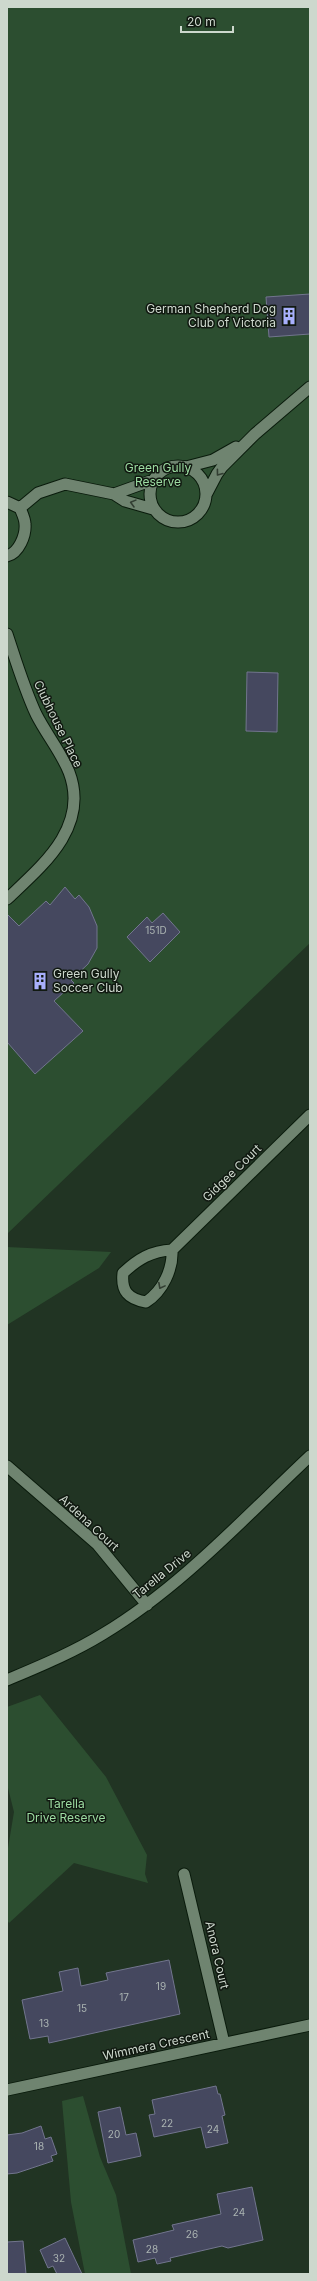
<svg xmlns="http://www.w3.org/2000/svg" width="317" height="2281" font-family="Inter,sans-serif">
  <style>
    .green { fill: #2c4e30 }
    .building { fill: #45485f; stroke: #72758e }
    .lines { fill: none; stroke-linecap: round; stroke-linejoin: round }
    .minor-casing { stroke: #0a1b0c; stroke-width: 13 }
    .minor { stroke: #6f8470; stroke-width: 11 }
    .oneway { stroke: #323e32 }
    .labels { text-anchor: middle; stroke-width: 3; stroke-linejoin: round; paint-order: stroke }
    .number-label { font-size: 10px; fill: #abb4b2 }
    .poi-label { font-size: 12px; fill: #cdd8cd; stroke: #111911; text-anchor: end }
    .park-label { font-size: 12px; fill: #9ddca2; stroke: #111911 }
    .street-label { font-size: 12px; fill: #cdd8cd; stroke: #111911 }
  </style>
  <rect width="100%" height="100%" fill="#213423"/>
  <!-- green -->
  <path class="green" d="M7 7H310V943L7 1234Z
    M7 1247 111 1252 99 1268 7 1325Z
    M40 1695 106 1777 147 1855 145 1874 148 1883 74 1863 9 1923 7 1920V1854L14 1812 7 1784V1707Z
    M83 2096 100 2157 116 2195 131 2274H85L71 2202 62 2101Z"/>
  <!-- building -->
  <path class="building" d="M310 294V334L269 337 266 297Z
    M247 672 278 673 277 732 246 731Z
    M65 887 75 899 79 895 89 907 97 926V948L88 964 71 980 74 983 54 1001 83 1031 35 1074 7 1042V914L19 926 46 901 50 905Z
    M163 913 180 932 150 962 127 937 147 917 152 923Z
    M169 1960 180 2014 49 2043 48 2036 30 2039 22 2000 63 1991 59 1972 78 1968 81 1986 108 1980 106 1973Z
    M216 2086 218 2094H220L225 2115 222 2116 228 2143 206 2148 201 2127 154 2137 149 2115 155 2114 152 2100Z
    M120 2107 126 2135 136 2133 141 2156 108 2163 98 2112Z
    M41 2126 45 2139 51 2137 57 2154 51 2156 53 2161 17 2173 7 2174V2135L22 2133Z
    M252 2187 263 2240 228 2248 222 2246 170 2258 171 2261 157 2264 155 2258 138 2262 133 2240 174 2230 172 2225 221 2214 217 2194Z
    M65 2238 82 2274H57L53 2266 48 2268 40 2250Z
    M23 2241 26 2274H7V2242Z"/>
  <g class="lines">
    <!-- minor casing -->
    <g class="minor-casing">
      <path id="minor" d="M150 494a28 28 0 1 1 56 0a28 28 0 1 1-56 0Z
        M186 467 213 460 236 447
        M114 494 153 480
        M206 495 217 474 222 467 255 434 310 387
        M7 502 20 508C22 513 25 519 25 524 26 535 19 553 7 556
        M20 508 38 493 65 484 114 494 125 501 153 509
        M7 634C16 661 24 688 36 714 46 734 61 752 69 772 90 827 42 866 7 899
        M172 1250C173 1269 163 1291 146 1302 128 1299 121 1291 123 1273 138 1259 151 1251 172 1250L310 1115
        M7 1466 97 1544 147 1605
        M7 1680C40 1666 72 1653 103 1634 181 1587 244 1518 310 1456
        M184 1874 224 2043
        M7 2090 310 2025"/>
    </g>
    <!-- minor -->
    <use href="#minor" class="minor"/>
  </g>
  <!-- one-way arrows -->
  <defs><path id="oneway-chevron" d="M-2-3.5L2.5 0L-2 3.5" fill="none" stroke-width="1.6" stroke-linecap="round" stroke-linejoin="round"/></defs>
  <g class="oneway">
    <use href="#oneway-chevron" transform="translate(219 473) rotate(127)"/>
    <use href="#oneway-chevron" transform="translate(133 503) rotate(-165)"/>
    <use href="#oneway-chevron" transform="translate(161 1286) rotate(118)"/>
  </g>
  <!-- icons -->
  <defs>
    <g id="building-bare" transform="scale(1.38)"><path d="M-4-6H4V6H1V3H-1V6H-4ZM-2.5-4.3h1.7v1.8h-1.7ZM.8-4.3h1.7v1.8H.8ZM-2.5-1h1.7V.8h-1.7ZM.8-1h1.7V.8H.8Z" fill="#a8b0fc" stroke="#111911" stroke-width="2.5" paint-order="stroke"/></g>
  </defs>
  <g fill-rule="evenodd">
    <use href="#building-bare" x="289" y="316"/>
    <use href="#building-bare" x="40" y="981"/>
  </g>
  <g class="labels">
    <!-- number labels -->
    <g class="number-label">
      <text x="156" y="934">151D</text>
      <text x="161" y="1990">19</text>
      <text x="124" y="2001">17</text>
      <text x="82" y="2012">15</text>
      <text x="44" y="2027">13</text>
      <text x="167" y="2127">22</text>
      <text x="213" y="2133">24</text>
      <text x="114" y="2138">20</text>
      <text x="39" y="2150">18</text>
      <text x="239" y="2216">24</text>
      <text x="192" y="2238">26</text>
      <text x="152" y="2253">28</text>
      <text x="59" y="2262">32</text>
    </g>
    <!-- poi labels -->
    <g class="poi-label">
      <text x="276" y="313">German Shepherd Dog<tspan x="276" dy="14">Club of Victoria</tspan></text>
      <text x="53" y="978" text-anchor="start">Green Gully<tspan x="53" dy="14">Soccer Club</tspan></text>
    </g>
    <!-- park labels -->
    <g class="park-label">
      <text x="158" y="472">Green Gully<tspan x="158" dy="14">Reserve</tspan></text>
      <text x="66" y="1808">Tarella<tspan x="66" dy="14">Drive Reserve</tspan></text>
    </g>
    <!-- street labels -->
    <g class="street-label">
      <text transform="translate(58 724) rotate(64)" y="4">Clubhouse Place</text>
      <text transform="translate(232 1173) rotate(-44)" y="4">Gidgee Court</text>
      <text transform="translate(89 1523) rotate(43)" y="4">Ardena Court</text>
      <text transform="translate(162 1574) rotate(-39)" y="4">Tarella Drive</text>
      <text transform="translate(217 1955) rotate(77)" y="4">Anora Court</text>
      <text transform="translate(156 2045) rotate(-12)" y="4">Wimmera Crescent</text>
    </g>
  </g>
  <!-- border -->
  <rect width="317" height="2281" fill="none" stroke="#cdd8cd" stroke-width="16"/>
  <!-- scale -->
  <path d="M181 26v6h52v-6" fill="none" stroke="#cdd8cd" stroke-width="2"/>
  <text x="187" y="26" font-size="12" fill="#cdd8cd" stroke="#111911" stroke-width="3" paint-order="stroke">20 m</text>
</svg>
